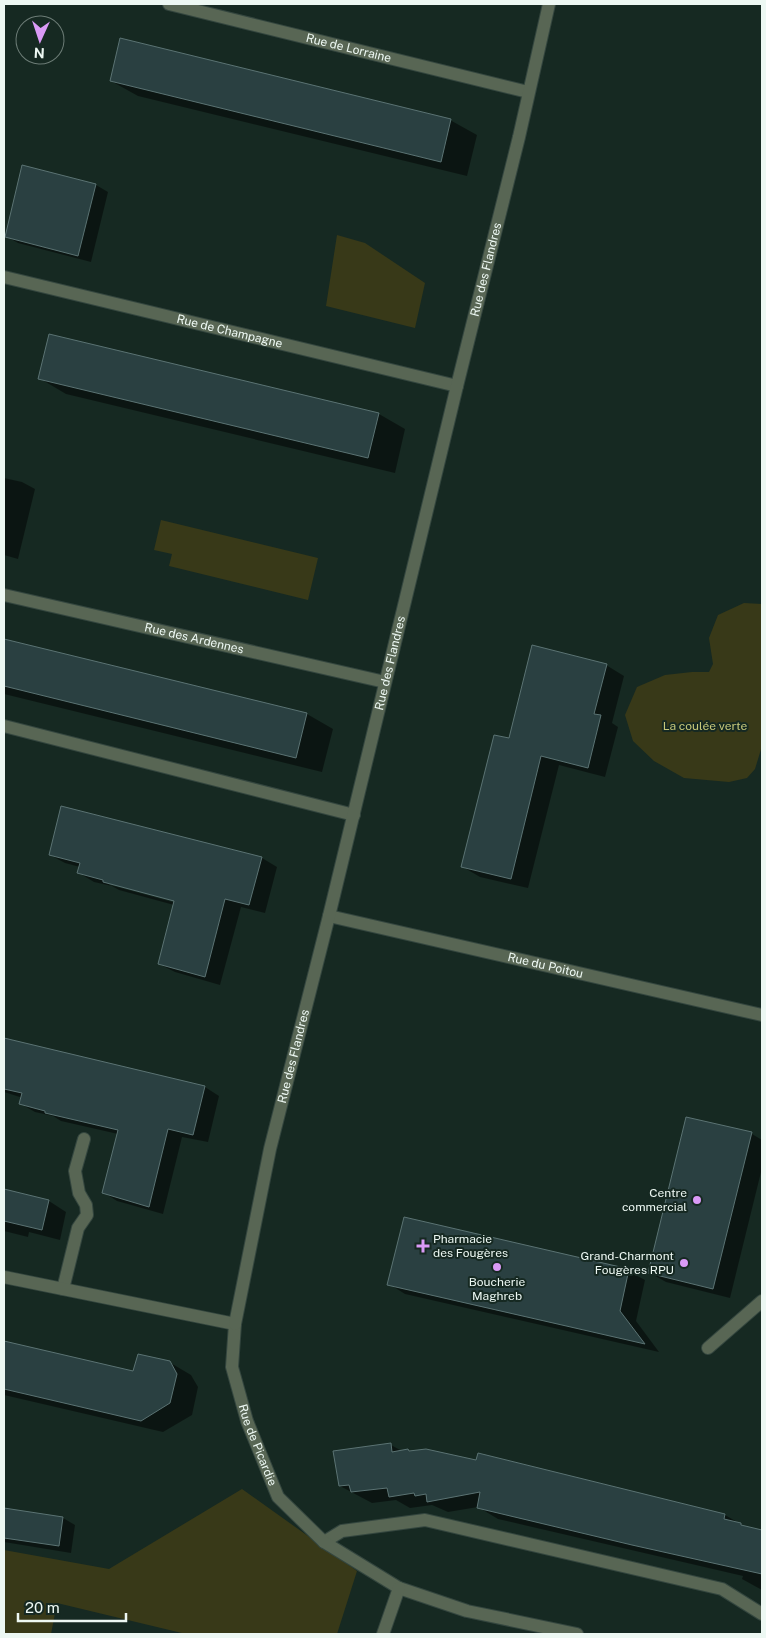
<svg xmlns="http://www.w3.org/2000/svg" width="766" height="1638" font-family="'Public Sans',sans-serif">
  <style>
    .green { fill: #383918 }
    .shadow { fill: #0007; fill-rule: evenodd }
    .building { fill: #2a4041; stroke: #5b7373 }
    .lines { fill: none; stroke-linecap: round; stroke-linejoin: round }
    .lane-casing { stroke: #34463f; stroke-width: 14 }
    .street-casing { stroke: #34463f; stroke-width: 14 }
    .lane { stroke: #586654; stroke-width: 12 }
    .street { stroke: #586654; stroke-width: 12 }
    .poi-dot { fill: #da9af6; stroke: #162922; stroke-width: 2 }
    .labels { text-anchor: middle; stroke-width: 4; stroke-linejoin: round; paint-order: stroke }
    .street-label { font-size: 12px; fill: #edf8f3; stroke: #162922 }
    .park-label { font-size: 12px; fill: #c6c87a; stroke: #162922 }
    .poi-label { font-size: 12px; fill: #edf8f3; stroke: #162922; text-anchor: end }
  </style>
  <rect width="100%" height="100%" fill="#162922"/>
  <!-- green -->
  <path class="green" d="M337 235 365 243 425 283 415 328 326 306Z
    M161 520 318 558 308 600 169 566 172 554 154 550Z
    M744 603 762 604V746L755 769 747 778 729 782 684 778 654 761 633 741 625 715 637 687 665 675 692 672H709L713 664 709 638 718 615Z
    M242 1489 357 1571 337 1634H186L57 1603 51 1634H4V1550L109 1569Z"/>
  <!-- shadow -->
  <path class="shadow" d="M111 81 450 120 477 135 467 176 138 96Z
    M23 167 96 185 108 192 91 262 18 243 6 236Z
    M50 335 379 414 405 429 395 473 66 394 39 378Z
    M4 478 22 482 35 489 18 559 4 555Z
    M4 640 307 714 333 729 322 772 4 694Z
    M606 665 624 676 612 723 618 727 605 777 559 765 528 888 480 877 463 867 510 740Z
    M62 808 262 858 277 867 265 913 241 907 220 985 175 972 159 964 174 905 119 890 112 886 94 882 79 873 80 867 65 863 50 855ZM107 882 180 901V904L110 885Z
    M4 1040 205 1087 219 1096 208 1142 182 1137 163 1214 117 1201 103 1192 118 1134 61 1121 53 1116 35 1112 21 1104 23 1098 4 1092Z
    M686 1119 752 1134 762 1140V1168L730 1298 666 1282 650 1273Z
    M4 1191 49 1201 66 1212 60 1240 29 1232 28 1237 4 1231Z
    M628 1271 645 1280 636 1321 659 1352 405 1294 389 1284Z
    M4 1342 134 1373 169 1362 191 1375 198 1387 192 1415 163 1432 4 1395Z
    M391 1445 402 1451 408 1450 725 1515 746 1527 762 1531V1590L742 1579 743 1576 498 1519 478 1507 448 1512 432 1505 410 1508 396 1500 372 1503 340 1486Z
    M4 1509 63 1518 75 1525 71 1553 4 1542Z"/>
  <!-- building -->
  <path class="building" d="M120 38 451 119 441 162 110 81Z
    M22 165 96 184 78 256 5 237Z
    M49 334 379 413 368 458 38 379Z
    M4 639 307 713 296 758 4 686Z
    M532 645 607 664 594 714 601 715 588 768 541 756 511 879 461 867 494 735 509 738Z
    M61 806 262 857 249 905 225 899 205 977 158 964 174 901 103 882V880L77 873 80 863 49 855Z
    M4 1038 205 1086 193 1135 168 1129 149 1207 102 1193 118 1130 45 1113V1111L19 1104 22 1093 4 1089Z
    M686 1117 752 1132 713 1289 648 1273Z
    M4 1189 49 1200 42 1230 4 1221Z
    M404 1217 629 1269 620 1311 645 1344 387 1285Z
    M4 1341 133 1371 138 1354 170 1361 177 1374 170 1403 141 1421 4 1389Z
    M391 1443 392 1452 408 1449 409 1451 426 1449 476 1460 478 1453 725 1514 724 1519 741 1523V1525L762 1530V1574L632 1545 477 1508 480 1492 427 1502 426 1494 415 1496 414 1493 389 1497 387 1488 351 1492 349 1485 339 1486 333 1451Z
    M4 1508 63 1517 59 1546 4 1538Z"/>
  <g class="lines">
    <!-- lane casing -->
    <g class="lane-casing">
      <path id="lane" d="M4 726 354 815
        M63 1289 78 1228 87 1215 86 1205 79 1193 75 1171 84 1139
        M708 1348 762 1301
        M324 1542 342 1531 425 1520 722 1589 762 1614"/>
    </g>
    <!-- street casing -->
    <g class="street-casing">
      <g id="street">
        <path id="s1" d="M169 4 528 92"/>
        <path id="s2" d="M4 277 457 386"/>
        <path id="s3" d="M4 595 385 682"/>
        <path id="s4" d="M329 916 762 1015"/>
        <path id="s5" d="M4 1277 235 1324 232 1367 247 1421 278 1497 324 1542 399 1588 467 1611 577 1634"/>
        <path id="s6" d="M235 1324 270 1149 329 916 457 386 519 137 549 4"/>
        <path d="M383 1634 399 1588"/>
      </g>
    </g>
    <!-- lane -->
    <use href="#lane" class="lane"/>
    <!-- street -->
    <use href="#street" class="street"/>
  </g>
  <!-- markers -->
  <g class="poi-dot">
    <circle cx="697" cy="1200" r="5"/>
    <path d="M420.5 1238.5h5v5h5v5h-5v5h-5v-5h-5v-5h5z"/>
    <circle cx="684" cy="1263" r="5"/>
    <circle cx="497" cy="1267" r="5"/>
  </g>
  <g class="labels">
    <!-- street labels -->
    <g class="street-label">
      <text dy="4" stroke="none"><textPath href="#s1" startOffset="185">Rue de Lorraine</textPath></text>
      <text dy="4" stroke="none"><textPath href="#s6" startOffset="1084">Rue des Flandres</textPath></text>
      <text dy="4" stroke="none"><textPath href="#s2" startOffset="232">Rue de Champagne</textPath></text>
      <text dy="4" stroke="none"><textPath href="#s3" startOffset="195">Rue des Ardennes</textPath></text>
      <text dy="4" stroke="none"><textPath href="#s6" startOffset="679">Rue des Flandres</textPath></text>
      <text dy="4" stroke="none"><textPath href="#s4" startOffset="222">Rue du Poitou</textPath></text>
      <text dy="4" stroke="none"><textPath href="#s6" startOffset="274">Rue des Flandres</textPath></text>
      <text dy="4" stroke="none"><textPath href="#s5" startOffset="361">Rue de Picardie</textPath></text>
    </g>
    <!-- park labels -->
    <g class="park-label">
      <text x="705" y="730">La coulée verte</text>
    </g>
    <!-- poi labels -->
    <g class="poi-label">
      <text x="687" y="1197">Centre<tspan x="687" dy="14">commercial</tspan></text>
      <text x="433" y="1243" text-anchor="start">Pharmacie<tspan x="433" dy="14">des Fougères</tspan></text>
      <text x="674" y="1260">Grand-Charmont<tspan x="674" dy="14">Fougères RPU</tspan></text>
      <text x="497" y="1286" text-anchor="middle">Boucherie<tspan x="497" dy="14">Maghreb</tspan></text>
    </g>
  </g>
  <!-- border -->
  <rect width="766" height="1638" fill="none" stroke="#edf8f3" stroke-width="10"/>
  <!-- north arrow -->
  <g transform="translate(40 40) rotate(183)"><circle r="24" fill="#162922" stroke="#6c7c76"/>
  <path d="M0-4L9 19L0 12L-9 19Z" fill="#da9af6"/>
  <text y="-8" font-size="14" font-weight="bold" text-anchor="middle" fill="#edf8f3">N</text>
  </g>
  <!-- scale -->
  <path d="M18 1613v8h108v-8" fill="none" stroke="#edf8f3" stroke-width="2.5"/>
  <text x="25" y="1613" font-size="15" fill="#edf8f3" stroke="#162922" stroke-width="4" paint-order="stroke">20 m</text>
</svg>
